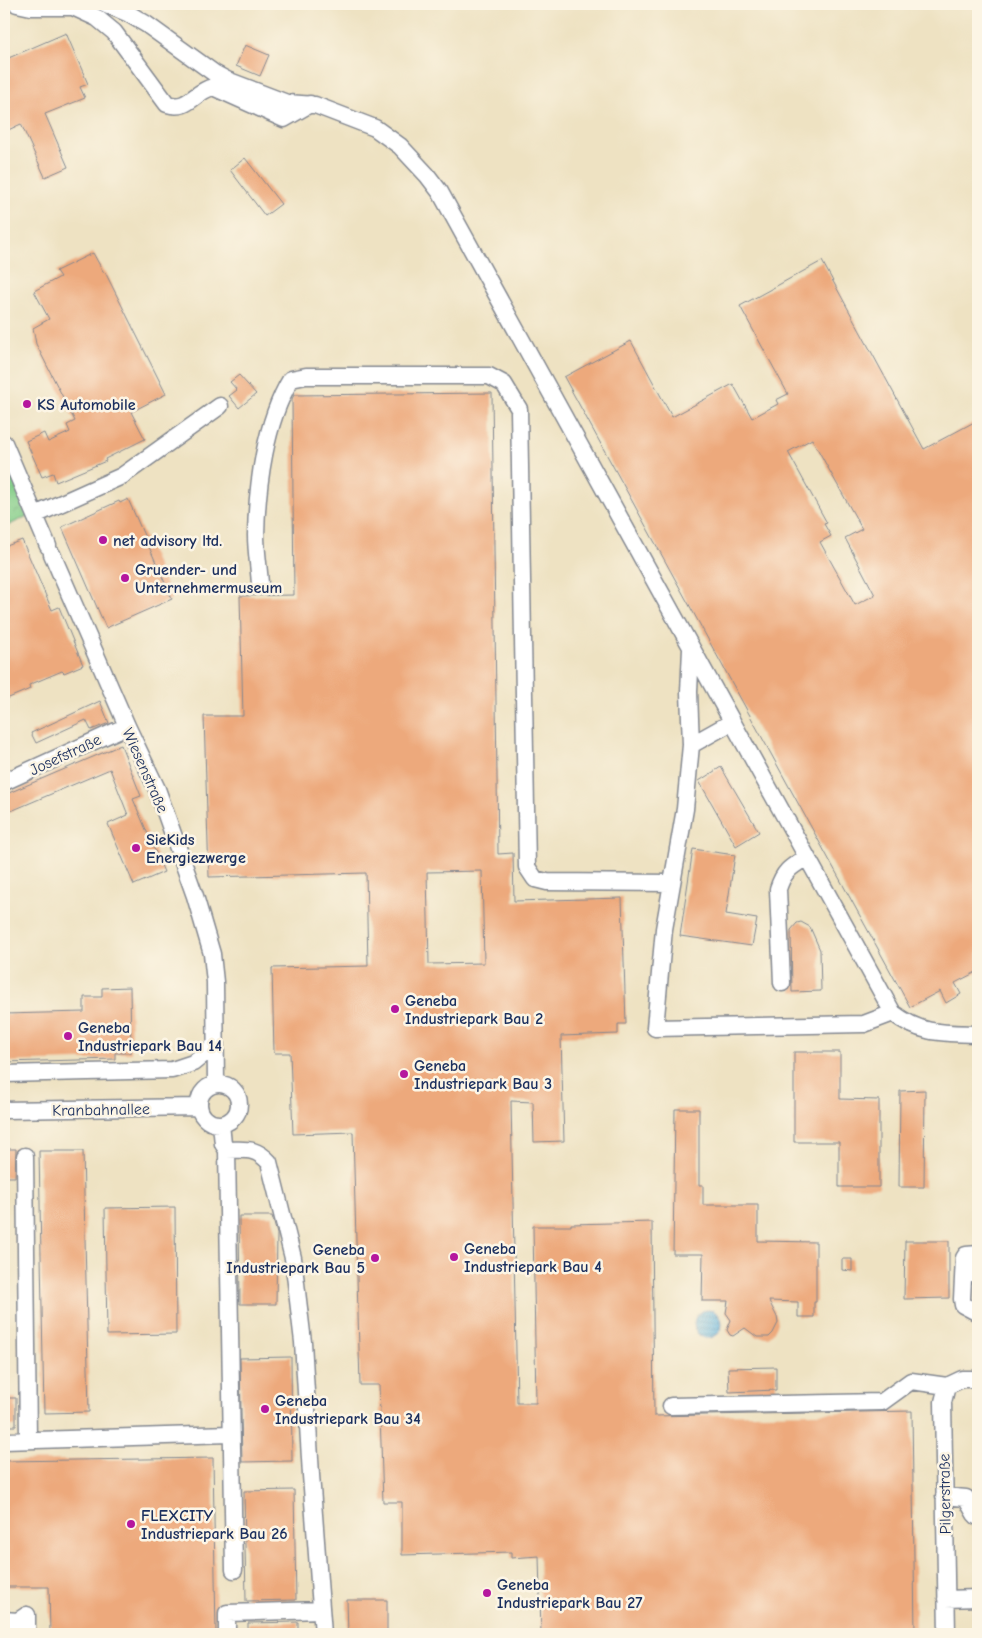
<svg xmlns="http://www.w3.org/2000/svg" width="982" height="1638" font-family="'Comic Neue',sans-serif">
  <style>
    .park { fill: url(#park-crowns); stroke: #507f74 }
    .water { fill: url(#water-rules); stroke: #40729e }
    .building { fill: #eda97c; fill-rule: evenodd }
    .lines { fill: none; stroke-linecap: round; stroke-linejoin: round }
    .minor-casing { stroke: #848890; stroke-width: 19 }
    .minor { stroke: #fff; stroke-width: 16 }
    .poi-dot { fill: #b5179e; stroke: #fcf5e5; stroke-width: 2 }
    .labels { text-anchor: middle; stroke-width: 5; stroke-linejoin: round; paint-order: stroke }
    .poi-label { font-size: 16px; font-weight: bold; fill: #1b2f5e; stroke: #fcf5e5; text-anchor: start }
    .street-label { font-size: 16px; fill: #1b2f5e; stroke: #fcf5e5 }
  </style>
  <defs>
    <pattern id="park-crowns" width="20" height="18" patternUnits="userSpaceOnUse" patternTransform="scale(1.25)"><rect width="20" height="18" fill="#86cf8b"/><path d="M2 6a3 3 0 1 1 6 0M12 15a3 3 0 1 1 6 0" fill="none" stroke="#73b27a"/></pattern>
    <pattern id="water-rules" width="6" height="5" patternUnits="userSpaceOnUse" patternTransform="scale(1.25)"><rect width="6" height="5" fill="#64b5df"/><path d="M0 2.5h6" fill="none" stroke="#5294b8"/></pattern>
  </defs>
  <rect width="100%" height="100%" fill="#fcf5e5"/>
  <filter id="ink" filterUnits="userSpaceOnUse"><feTurbulence type="fractalNoise" baseFrequency=".02" numOctaves="2"/><feDisplacementMap in="SourceGraphic" scale="10" xChannelSelector="R" yChannelSelector="G"/><feConvolveMatrix kernelMatrix="1 2 1 2 8 2 1 2 1" color-interpolation-filters="sRGB"/></filter>
  <filter id="wash" filterUnits="userSpaceOnUse"><feTurbulence type="fractalNoise" baseFrequency=".0096" numOctaves="4" result="noise"/><feDisplacementMap in="SourceGraphic" scale="20" xChannelSelector="R" yChannelSelector="G"/><feGaussianBlur stdDeviation="1.12" result="paint"/><feColorMatrix in="noise" values="0 0 0 0 0 0 0 0 0 0 0 0 0 0 0 0 0 1.4 0 .05"/><feComposite in="paint" operator="in"/></filter>
  <g filter="url(#wash)">
    <rect width="100%" height="100%" fill="#eee2c2"/>
    <!-- park -->
    <path class="park" d="M4 453 31 514 4 528Z"/>
    <!-- water -->
    <path class="water" d="M694 1324a14 14 0 1 1 28 0a14 14 0 1 1-28 0Z"/>
    <g id="blocks">
      <!-- building -->
      <path class="building" d="M66 33 88 84 80 87 85 98 45 114 68 167 45 177 21 124 4 132V60Z
        M245 45 269 55 260 76 236 66Z
        M245 158 281 204 265 216 230 170Z
        M93 253 104 273 105 272 166 394 131 412 145 439 105 459 106 461 56 482 53 473 42 477 26 441 44 433 48 442 70 432 67 425 75 421 36 344 33 328 49 319 34 291 60 277 56 271Z
        M822 261 924 449 978 420V971L955 983 961 994 946 1003 940 991 910 1007 564 377 631 341 672 417 733 384 752 418 778 404 776 400 788 394 740 306ZM812 439 862 529 845 538 875 595 855 605 820 542 831 536 824 524 827 523 788 452Z
        M239 375 256 394 239 408 229 396 237 390 230 382Z
        M492 393 498 854 513 853 514 901 622 898 626 1024H618V1034L561 1036 564 1141 534 1142 533 1102 511 1101 517 1403H536L533 1226H571V1224L652 1222 654 1416 912 1411 915 1634H541L539 1556 511 1558V1552L402 1555V1502H383L379 1385H360L353 1132 293 1134 290 1053H274L272 968 368 966 366 873 209 877 204 716H243L240 596 294 595 292 399 294 395ZM482 871 484 963 429 964 427 872Z
        M128 499 172 599 106 628 62 527 119 501 120 503Z
        M22 540 52 610 59 607 83 665 64 673 62 671 29 685 30 689 4 700V547Z
        M100 701 109 723 91 730 86 720 36 743 31 733Z
        M121 745 141 796 133 799 164 872 134 885 108 824 128 815 110 769 4 814V795Z
        M721 767 759 832 736 846 699 781Z
        M693 849 735 855 726 914 757 919 752 946 680 936Z
        M801 922 810 927 820 950 821 991 792 992 791 930 797 923Z
        M130 987 131 1053H115V1059L4 1062V1014L84 1012V997H102V988Z
        M794 1052H840V1099L879 1100V1187H839V1142H794Z
        M925 1090 924 1187H899L900 1091Z
        M675 1109H699V1185H703V1205H758V1241L816 1242V1302H814V1317H798V1302L769 1301 777 1317 778 1323 773 1333 769 1337H757L745 1328 733 1336 730 1335 727 1330 731 1320 726 1313 728 1301H702L703 1254H673Z
        M4 1149H16L15 1177H4Z
        M39 1151H83L89 1412 44 1413Z
        M175 1207 176 1334 107 1335 105 1208Z
        M239 1216H272L277 1234 276 1304H240Z
        M905 1241H949V1298L904 1299Z
        M842 1259H852V1271L842 1270Z
        M291 1357 292 1461 242 1462 240 1358Z
        M776 1367V1390L729 1392 728 1368Z
        M4 1398H16V1426H4Z
        M213 1458 216 1634H50L49 1587H4V1461Z
        M294 1490 296 1600 246 1601 244 1491Z
        M347 1600H387V1634H348Z
        M298 1622V1634H248V1623Z"/>
    </g>
  </g>
  <g filter="url(#ink)">
    <use href="#blocks" fill-opacity="0" stroke="#848890" stroke-width="1"/>
    <g class="lines">
      <!-- minor casing -->
      <g class="minor-casing">
        <path id="minor" d="M17 4 31 7H73L97 18 114 32 167 104C189 111 193 92 213 87L284 119 310 104
          M106 4 129 14 146 24 214 73 227 80 287 103 315 105 375 128 400 146 427 175 440 192 893 1013C921 1035 944 1033 978 1034
          M4 443 48 546
          M35 515 122 476 220 406
          M52 554 127 726 157 789 195 896 212 954 215 982 216 1084
          M260 584C259 568 256 551 256 535 257 485 265 422 291 379L306 376H489L504 384 519 409 527 867 535 879 547 882 672 883
          M691 649 689 692 691 745 685 809 664 929 655 1028 864 1024 893 1013
          M691 745 732 722
          M4 782 127 726
          M782 983 778 889C784 870 791 867 807 857
          M4 1074 172 1070 193 1063 215 1045
          M199 1104a20 20 0 1 1 40 0a20 20 0 1 1-40 0Z
          M4 1110 199 1107
          M221 1124 223 1144 227 1150 234 1570
          M227 1150C246 1150 255 1147 269 1162L293 1258 303 1342 311 1475 323 1634
          M25 1156 28 1440
          M978 1254 966 1255 964 1258 962 1299 963 1305 978 1313
          M978 1261 975 1264 973 1271 978 1276
          M671 1406 882 1402 911 1381 947 1386
          M4 1441 230 1434
          M944 1496 966 1498 975 1514 978 1517
          M946 1599 978 1598
          M27 1615V1634
          M4 1620 18 1621 27 1615
          M227 1634V1613L321 1610
          M947 1634 943 1402 947 1386 962 1379H978"/>
      </g>
      <!-- minor -->
      <use href="#minor" class="minor"/>
    </g>
  </g>
  <!-- markers -->
  <g class="poi-dot">
    <circle cx="27" cy="404" r="5"/>
    <circle cx="103" cy="540" r="5"/>
    <circle cx="125" cy="578" r="5"/>
    <circle cx="136" cy="848" r="5"/>
    <circle cx="395" cy="1009" r="5"/>
    <circle cx="68" cy="1036" r="5"/>
    <circle cx="404" cy="1074" r="5"/>
    <circle cx="454" cy="1257" r="5"/>
    <circle cx="375" cy="1258" r="5"/>
    <circle cx="265" cy="1409" r="5"/>
    <circle cx="131" cy="1524" r="5"/>
    <circle cx="487" cy="1593" r="5"/>
  </g>
  <g class="labels">
    <!-- poi labels -->
    <g class="poi-label">
      <text x="37" y="410">KS Automobile</text>
      <text x="113" y="546">net advisory ltd.</text>
      <text x="135" y="575">Gruender- und<tspan x="135" dy="18">Unternehmermuseum</tspan></text>
      <text x="146" y="845">SieKids<tspan x="146" dy="18">Energiezwerge</tspan></text>
      <text x="405" y="1006">Geneba<tspan x="405" dy="18">Industriepark Bau 2</tspan></text>
      <text x="78" y="1033">Geneba<tspan x="78" dy="18">Industriepark Bau 14</tspan></text>
      <text x="414" y="1071">Geneba<tspan x="414" dy="18">Industriepark Bau 3</tspan></text>
      <text x="464" y="1254">Geneba<tspan x="464" dy="18">Industriepark Bau 4</tspan></text>
      <text x="365" y="1255" text-anchor="end">Geneba<tspan x="365" dy="18">Industriepark Bau 5</tspan></text>
      <text x="275" y="1406">Geneba<tspan x="275" dy="18">Industriepark Bau 34</tspan></text>
      <text x="141" y="1521">FLEXCITY<tspan x="141" dy="18">Industriepark Bau 26</tspan></text>
      <text x="497" y="1590">Geneba<tspan x="497" dy="18">Industriepark Bau 27</tspan></text>
    </g>
    <!-- street labels -->
    <g class="street-label">
      <text transform="translate(65 754) rotate(-25)" y="6">Josefstraße</text>
      <text transform="translate(146 770) rotate(66)" y="6">Wiesenstraße</text>
      <text transform="translate(101 1109) rotate(-1)" y="6">Kranbahnallee</text>
      <text transform="translate(944 1494) rotate(-91)" y="6">Pilgerstraße</text>
    </g>
  </g>
  <!-- margin -->
  <rect width="982" height="1638" fill="none" stroke="#fcf5e5" stroke-width="20"/>
</svg>
